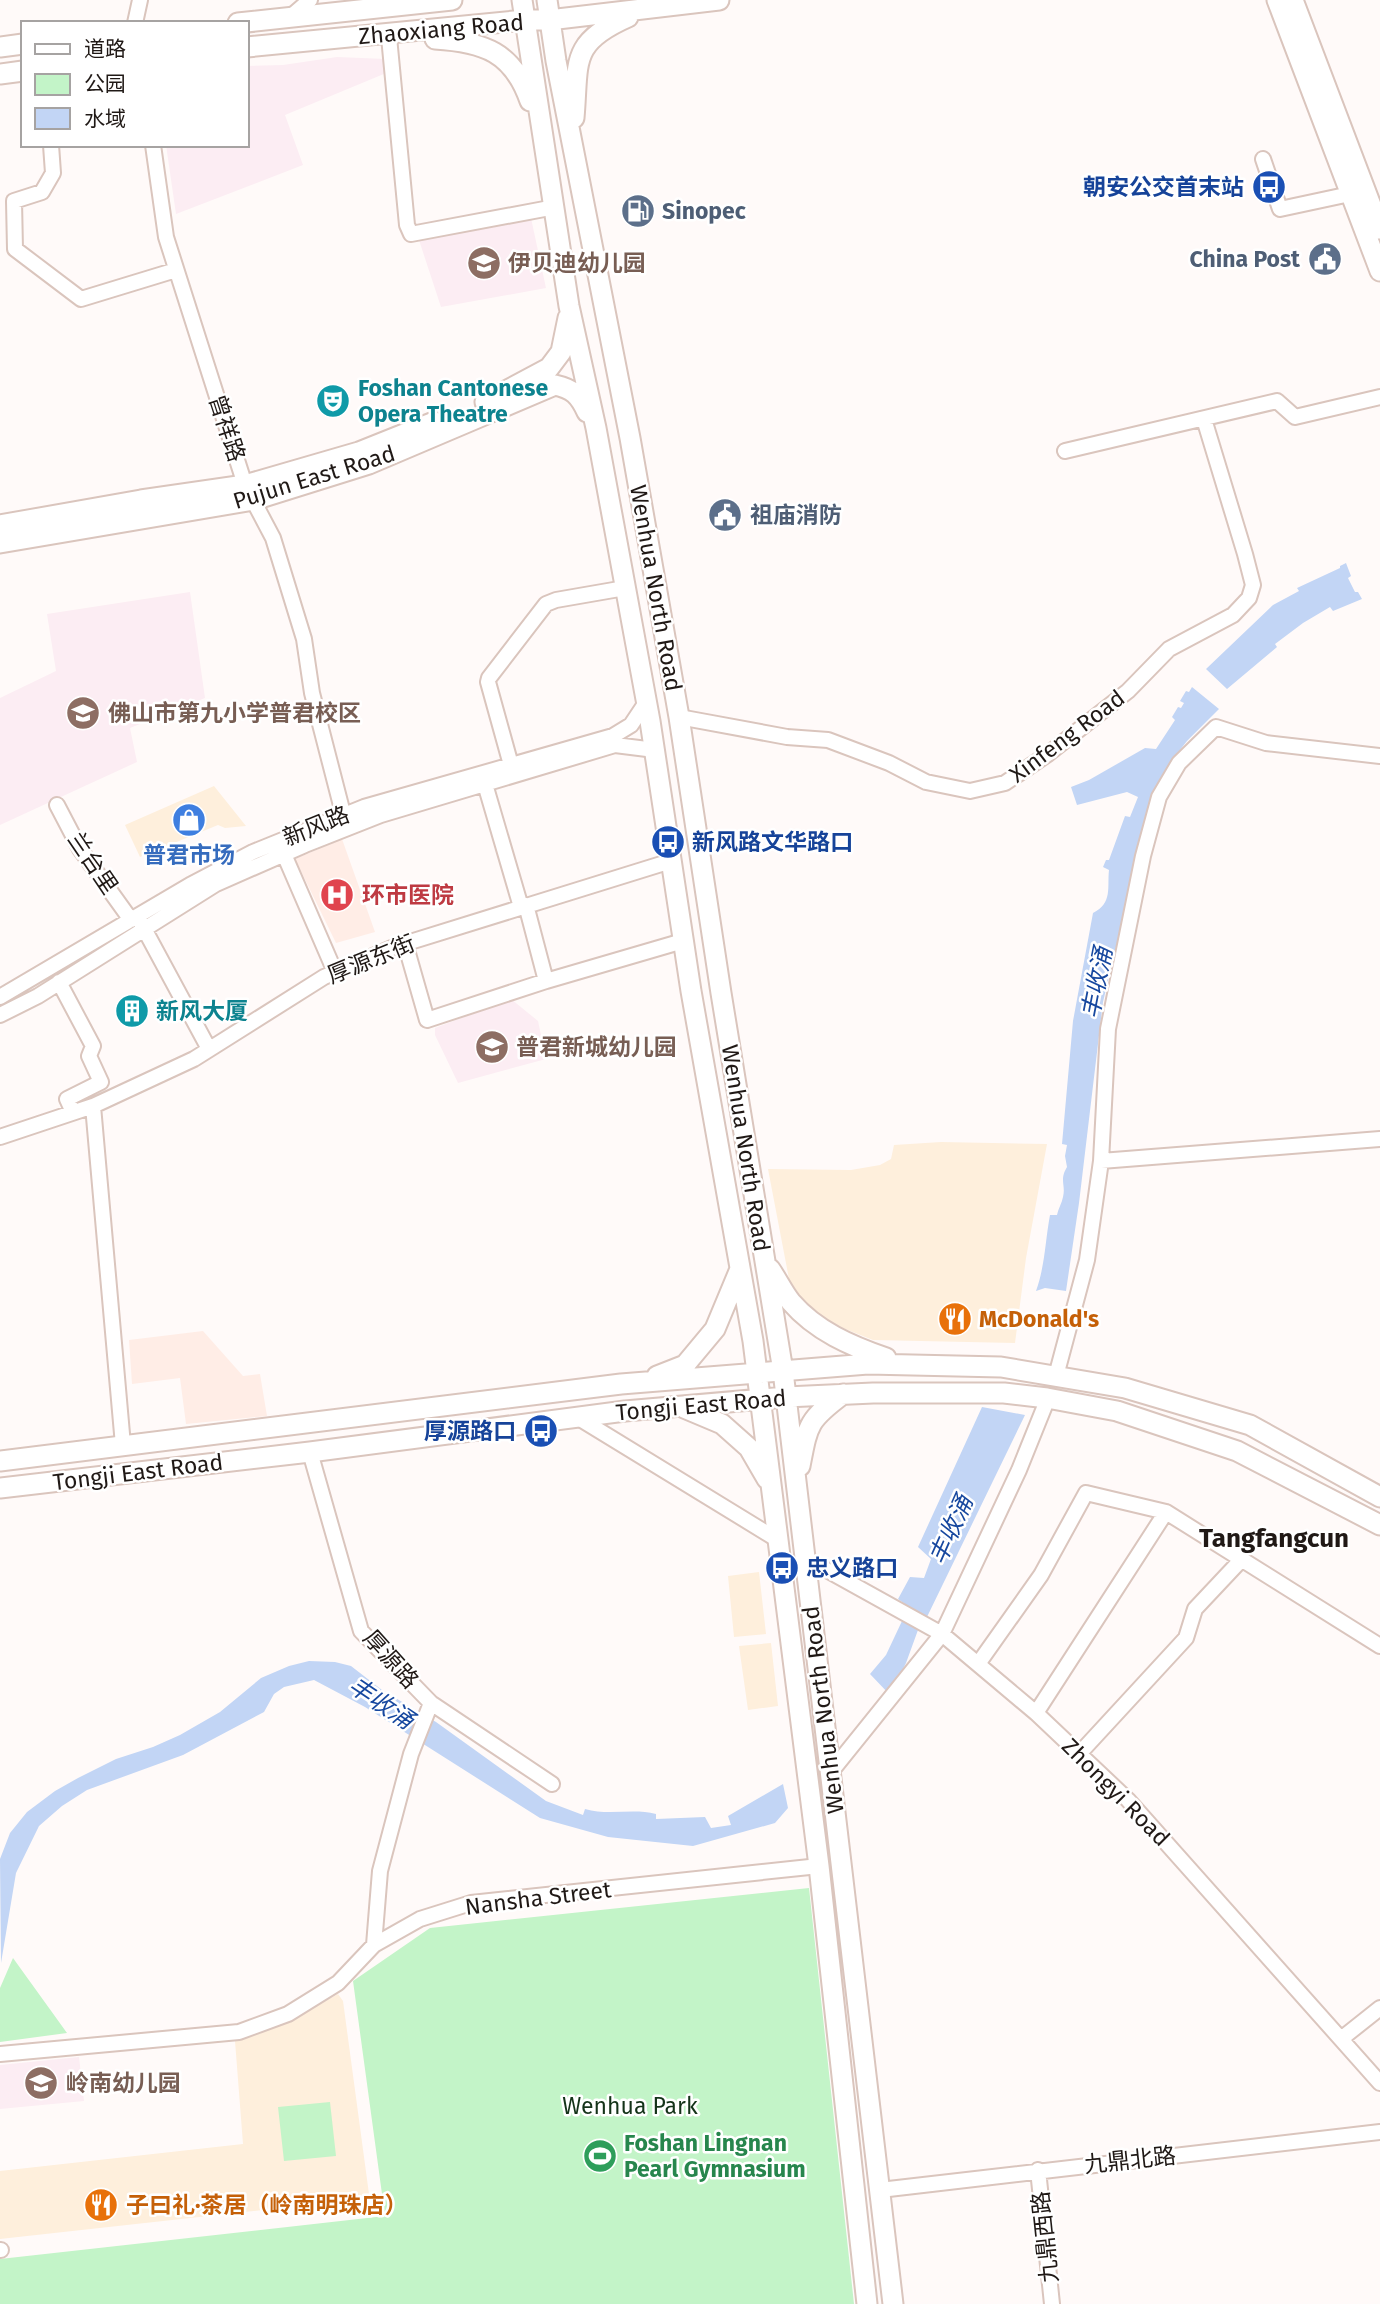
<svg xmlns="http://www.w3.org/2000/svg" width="1380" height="2304" font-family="'Fira Sans','Noto Sans SC',sans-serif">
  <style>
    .commercial { fill: #feefdc }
    .built { fill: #ffede6 }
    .education { fill: #fcedf3 }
    .green { fill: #c3f4c8 }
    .water { fill: #c2d5f5 }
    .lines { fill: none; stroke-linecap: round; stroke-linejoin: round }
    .minor-casing { stroke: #dac5bd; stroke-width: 18 }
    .major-casing { stroke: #dac5bd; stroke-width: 23 }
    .minor { stroke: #fff; stroke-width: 14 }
    .major { stroke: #fff; stroke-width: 19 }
    .labels { text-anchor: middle; stroke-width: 5; stroke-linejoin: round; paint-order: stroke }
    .street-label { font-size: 23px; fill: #201916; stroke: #fff }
    .transit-label { font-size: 23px; font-weight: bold; fill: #164399; stroke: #fff; text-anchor: end }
    .service-label { font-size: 23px; font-weight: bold; fill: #4e5e75; stroke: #fff; text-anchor: start }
    .education-label { font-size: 23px; font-weight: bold; fill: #785e54; stroke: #fff; text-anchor: start }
    .culture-label { font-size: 23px; font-weight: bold; fill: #0d838f; stroke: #fff; text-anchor: start }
    .shop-label { font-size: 23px; font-weight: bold; fill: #366cbe; stroke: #fff }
    .health-label { font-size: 23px; font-weight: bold; fill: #be3a42; stroke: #fff; text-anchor: start }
    .food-label { font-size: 23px; font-weight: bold; fill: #c56008; stroke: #fff; text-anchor: start }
    .park-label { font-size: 23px; fill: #143319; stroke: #fff }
    .leisure-label { font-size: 23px; font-weight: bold; fill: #27864d; stroke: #fff; text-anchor: start }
    .water-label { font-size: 24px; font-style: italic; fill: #17489f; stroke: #fff }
    .quarter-label { font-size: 26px; font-weight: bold; fill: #201916; stroke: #fff }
  </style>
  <rect width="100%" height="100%" fill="#fffaf9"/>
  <!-- commercial -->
  <path class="commercial" d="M214 786 246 826 225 828 218 825 140 857 125 825Z
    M941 1142 1047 1144 1026 1258 1015 1343 873 1340 835 1325 808 1309 789 1279 768 1169 851 1170 880 1165 891 1159 894 1145Z
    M759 1572 766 1634 734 1637 728 1576Z
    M771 1643 778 1706 748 1710 739 1646Z
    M338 1994 343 2001 369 2194 364 2199 0 2239V2171L243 2144 235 2041 284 2024Z"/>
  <!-- built -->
  <path class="built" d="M342 839 375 932 336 943 295 859Z
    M203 1331 243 1376 260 1374 267 1416 186 1424 180 1378 132 1384 129 1340Z"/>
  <!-- education -->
  <path class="education" d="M337 57 386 59 391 71 285 115 303 165 176 214 166 145H247V66L283 65Z
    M531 218 546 288 441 307 418 237Z
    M190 592 205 698 130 728 137 762 0 825V698L56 671 47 614Z
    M511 999 538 1021 546 1059 458 1083 435 1035V1028Z
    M79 2057 84 2101 0 2109V2065Z"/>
  <!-- green -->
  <path class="green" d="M809 1888 854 2304H0V2259L385 2216 353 1981 430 1928Z
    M13 1958 67 2033 0 2042V1988Z
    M330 2102 336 2156 284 2161 278 2107Z"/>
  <!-- water -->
  <path class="water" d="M1346 563 1351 576 1348 578 1355 592H1358L1362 599 1333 611 1330 607 1303 623 1275 644 1277 647 1227 689 1206 669 1273 605 1299 591 1297 588 1340 568V566Z
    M1192 687 1219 709 1187 741 1172 760 1157 787 1146 819 1103 1002 1079 1203 1066 1291 1045 1288 1036 1291C1045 1266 1045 1242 1050 1215H1057C1058 1209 1062 1203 1063 1197 1066 1185 1059 1180 1067 1167L1065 1156 1067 1145 1062 1144 1073 1021 1093 913C1113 903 1107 887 1109 870L1103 867 1106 860H1109L1125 816 1130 817 1138 797 1127 792 1077 805 1071 787 1089 780 1145 748 1156 749 1175 720 1172 717 1178 707 1181 708 1184 703 1180 701 1186 691 1189 692Z
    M982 1407 1025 1415 926 1619 898 1599 910 1577 924 1578 931 1559 918 1547Z
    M902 1621 918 1630 906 1663 890 1695 870 1674 886 1655Z
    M309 1661 335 1662 351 1666 382 1690 436 1722 546 1801 583 1815 585 1809C608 1816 633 1808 656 1814V1819L705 1817 711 1828 731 1825 728 1816 783 1784 788 1808 775 1823 693 1846 608 1837 540 1818 365 1707 314 1680 284 1687 274 1694 264 1712 183 1755 87 1790 62 1806 39 1826 16 1873 1 1963 0 1859 10 1833 27 1812 55 1791 78 1778 116 1759 153 1747 180 1735 220 1712 261 1678 289 1666Z"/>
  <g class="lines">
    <!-- minor casing -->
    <g class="minor-casing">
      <path id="minor" d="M289 18 310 0
        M135 23 140 0
        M389 37 407 225 411 234 555 207
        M51 145 53 173 42 192 14 201 15 249 81 299 176 270
        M153 145 166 237 245 485 273 538 304 639 312 693 346 825
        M1263 159 1280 209 1350 194
        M1065 451 1277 401 1295 417 1380 397
        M679 717 787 737 828 740 889 763 926 782 970 791 1005 783 1048 754 1128 691 1169 649 1233 615 1249 598 1253 585 1245 554 1204 419
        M511 765 488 682 489 678 546 604 556 600 625 588
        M485 784 521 907
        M57 805 80 849 131 920
        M280 845 335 972
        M526 905 546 981
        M140 921 209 1049
        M405 943 427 1020 546 981 683 941
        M59 982 93 1046 89 1056 101 1082 67 1099 73 1112
        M0 997 190 885 253 852 364 807 613 736 631 725 647 701
        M0 1015 38 996 216 884 305 845 381 815 615 745 655 750
        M93 1106 123 1445
        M0 1137 93 1106 194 1059 324 977 394 947 671 861
        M1101 1161 1380 1139
        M1056 1376 1087 1260 1101 1161 1108 1029 1143 856 1159 797 1179 763 1216 727 1266 743 1380 756
        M577 1417 778 1540
        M310 1452 361 1631 431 1703 552 1784
        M805 1558 942 1634 1036 1713 1128 1800 1380 2083
        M978 1664 1041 1575 1086 1493 1166 1512 1380 1646
        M1036 1713 1166 1512
        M1079 1754 1186 1638 1195 1609 1242 1559
        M830 1773 942 1634 1019 1470 1048 1398
        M374 1945 380 1871 411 1754 431 1703
        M1341 2039 1380 2008
        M0 2054 239 2032 288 2014 338 1983 374 1945 420 1919 471 1903 819 1866
        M1038 2170 1052 2304
        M880 2190 1380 2132
        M0 2250H1"/>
    </g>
    <!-- major casing -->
    <g class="major-casing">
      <path id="major" d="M522 0 569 306 596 428 650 721 691 991 753 1341 819 1866 867 2304
        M547 0 556 61 630 438 679 717 721 993 783 1371 893 2304
        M1277 0 1380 271
        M1293 0 1380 229
        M238 23 452 0
        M435 39C484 42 513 52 530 101
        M0 47 23 44
        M247 47 525 20H549L719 0
        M0 74 23 71
        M574 118C579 62 569 43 628 17
        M485 402 549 368 561 352 568 318
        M0 525 141 500 245 485 359 452 434 422
        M0 543 254 500 369 464 555 385C573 389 579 395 587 412
        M770 1269C777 1279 783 1292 791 1302 816 1331 851 1346 886 1358
        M657 1376 685 1365 715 1329 740 1269
        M684 1408 722 1424 749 1448 767 1479
        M0 1461 621 1384 868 1364 1001 1367 1125 1388 1250 1425 1380 1497
        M800 1466C808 1424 808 1420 843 1394
        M0 1488 310 1452 625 1411 786 1397 873 1393H1004L1047 1398 1117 1411 1237 1451 1380 1525"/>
    </g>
    <!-- minor -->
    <use href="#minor" class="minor"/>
    <!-- major -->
    <use href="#major" class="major"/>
  </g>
  <!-- icons -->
  <defs>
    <g id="bus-disc" transform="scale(1.75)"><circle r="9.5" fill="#1a4fb4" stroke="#fff"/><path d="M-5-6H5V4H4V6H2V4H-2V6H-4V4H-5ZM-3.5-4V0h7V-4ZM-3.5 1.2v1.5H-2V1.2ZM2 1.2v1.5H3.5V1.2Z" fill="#fff"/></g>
    <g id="fuel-disc" transform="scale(1.75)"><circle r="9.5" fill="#5c6f8a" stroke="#fff"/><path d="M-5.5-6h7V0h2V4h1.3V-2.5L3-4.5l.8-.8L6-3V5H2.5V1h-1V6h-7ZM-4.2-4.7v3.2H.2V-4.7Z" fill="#fff"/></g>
    <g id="civic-disc" transform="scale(1.75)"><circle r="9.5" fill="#5c6f8a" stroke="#fff"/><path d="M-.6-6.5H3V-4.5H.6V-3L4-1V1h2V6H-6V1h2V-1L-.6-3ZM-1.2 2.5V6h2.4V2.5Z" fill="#fff"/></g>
    <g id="school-disc" transform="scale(1.75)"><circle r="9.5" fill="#8d6e63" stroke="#fff"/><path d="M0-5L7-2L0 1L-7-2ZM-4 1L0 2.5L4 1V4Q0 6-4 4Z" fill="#fff"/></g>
    <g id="theatre-disc" transform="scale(1.75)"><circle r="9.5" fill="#0f9aa8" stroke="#fff"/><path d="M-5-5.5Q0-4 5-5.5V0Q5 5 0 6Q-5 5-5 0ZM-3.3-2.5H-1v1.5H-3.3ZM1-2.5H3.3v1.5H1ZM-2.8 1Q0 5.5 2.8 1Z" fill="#fff"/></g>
    <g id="shop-disc" transform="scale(1.75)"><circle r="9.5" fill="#3f7fe0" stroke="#fff"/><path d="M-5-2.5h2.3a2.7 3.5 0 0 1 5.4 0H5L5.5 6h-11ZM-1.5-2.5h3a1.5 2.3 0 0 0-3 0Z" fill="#fff"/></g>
    <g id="hospital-disc" transform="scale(1.75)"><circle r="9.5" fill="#e0444e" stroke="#fff"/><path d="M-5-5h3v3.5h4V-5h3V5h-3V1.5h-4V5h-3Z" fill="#fff"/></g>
    <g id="building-disc" transform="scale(1.75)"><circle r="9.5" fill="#0f9aa8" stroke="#fff"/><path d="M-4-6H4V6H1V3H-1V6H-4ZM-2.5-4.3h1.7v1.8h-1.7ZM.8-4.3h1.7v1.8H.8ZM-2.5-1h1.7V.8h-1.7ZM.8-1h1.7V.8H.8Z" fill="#fff"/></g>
    <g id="restaurant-disc" transform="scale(1.75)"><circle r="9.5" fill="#e8710a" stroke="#fff"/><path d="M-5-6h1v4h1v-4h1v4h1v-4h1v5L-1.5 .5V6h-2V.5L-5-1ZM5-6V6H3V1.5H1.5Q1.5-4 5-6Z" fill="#fff"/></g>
    <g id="stadium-disc" transform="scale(1.75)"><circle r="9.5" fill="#2e9e5b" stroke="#fff"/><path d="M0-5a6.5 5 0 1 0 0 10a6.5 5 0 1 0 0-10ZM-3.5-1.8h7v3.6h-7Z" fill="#fff"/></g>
  </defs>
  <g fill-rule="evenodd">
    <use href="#bus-disc" x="1269" y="187"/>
    <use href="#fuel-disc" x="638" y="211"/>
    <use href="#civic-disc" x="1325" y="259"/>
    <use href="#school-disc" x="484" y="263"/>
    <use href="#theatre-disc" x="333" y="401"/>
    <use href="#civic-disc" x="725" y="515"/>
    <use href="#school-disc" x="83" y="713"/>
    <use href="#shop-disc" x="189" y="820"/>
    <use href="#bus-disc" x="668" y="842"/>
    <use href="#hospital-disc" x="337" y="895"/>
    <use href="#building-disc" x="132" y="1011"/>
    <use href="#school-disc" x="492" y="1047"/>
    <use href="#restaurant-disc" x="955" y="1319"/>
    <use href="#bus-disc" x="541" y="1431"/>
    <use href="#bus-disc" x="782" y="1568"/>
    <use href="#school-disc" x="41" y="2083"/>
    <use href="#stadium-disc" x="600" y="2156"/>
    <use href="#restaurant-disc" x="101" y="2205"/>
  </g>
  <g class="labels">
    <!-- street labels -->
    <g class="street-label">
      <text transform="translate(441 29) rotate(-5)" y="8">Zhaoxiang Road</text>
      <text transform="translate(227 428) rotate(72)" y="8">曾祥路</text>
      <text transform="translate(314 477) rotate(-17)" y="8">Pujun East Road</text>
      <text transform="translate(656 588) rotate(80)" y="8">Wenhua North Road</text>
      <text transform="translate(1067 736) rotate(-37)" y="8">Xinfeng Road</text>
      <text transform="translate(316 826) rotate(-22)" y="8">新风路</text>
      <text transform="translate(93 863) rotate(56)" y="8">兰台里</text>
      <text transform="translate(371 959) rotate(-22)" y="8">厚源东街</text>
      <text transform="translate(746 1148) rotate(81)" y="8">Wenhua North Road</text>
      <text transform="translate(701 1405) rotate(-5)" y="8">Tongji East Road</text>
      <text transform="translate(138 1472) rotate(-7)" y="8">Tongji East Road</text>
      <text transform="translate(391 1659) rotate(48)" y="8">厚源路</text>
      <text transform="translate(823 1710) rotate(-97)" y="8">Wenhua North Road</text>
      <text transform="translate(1116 1792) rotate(45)" y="8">Zhongyi Road</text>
      <text transform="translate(538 1898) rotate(-7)" y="8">Nansha Street</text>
      <text transform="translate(1130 2160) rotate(-6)" y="8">九鼎北路</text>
      <text transform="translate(1045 2237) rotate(-96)" y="8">九鼎西路</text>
    </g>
    <!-- transit labels -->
    <g class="transit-label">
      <text x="1244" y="195">朝安公交首末站</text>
      <text x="692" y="850" text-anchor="start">新风路文华路口</text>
      <text x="516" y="1439">厚源路口</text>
      <text x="806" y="1576" text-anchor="start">忠义路口</text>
    </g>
    <!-- service labels -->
    <g class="service-label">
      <text x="662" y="219">Sinopec</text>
      <text x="1300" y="267" text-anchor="end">China Post</text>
      <text x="750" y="523">祖庙消防</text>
    </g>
    <!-- education labels -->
    <g class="education-label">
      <text x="508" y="271">伊贝迪幼儿园</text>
      <text x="108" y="721">佛山市第九小学普君校区</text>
      <text x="516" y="1055">普君新城幼儿园</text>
      <text x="66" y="2091">岭南幼儿园</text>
    </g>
    <!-- culture labels -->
    <g class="culture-label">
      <text x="358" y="396">Foshan Cantonese<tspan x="358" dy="26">Opera Theatre</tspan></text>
      <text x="156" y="1019">新风大厦</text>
    </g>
    <!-- shop labels -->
    <g class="shop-label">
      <text x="189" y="863">普君市场</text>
    </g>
    <!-- health labels -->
    <g class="health-label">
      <text x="362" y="903">环市医院</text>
    </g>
    <!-- food labels -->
    <g class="food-label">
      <text x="979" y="1327">McDonald's</text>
      <text x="126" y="2213">子曰礼·茶居（岭南明珠店）</text>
    </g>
    <!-- park labels -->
    <g class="park-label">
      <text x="630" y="2114">Wenhua Park</text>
    </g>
    <!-- leisure labels -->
    <g class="leisure-label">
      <text x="624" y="2151">Foshan Lingnan<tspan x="624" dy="26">Pearl Gymnasium</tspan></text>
    </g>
    <!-- water labels -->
    <g class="water-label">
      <text transform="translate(1097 983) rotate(-79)" y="8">丰收涌</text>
      <text transform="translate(951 1530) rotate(-66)" y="8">丰收涌</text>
      <text transform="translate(381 1703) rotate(34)" y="8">丰收涌</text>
    </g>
    <!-- quarter labels -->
    <g class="quarter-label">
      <text x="1274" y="1547">Tangfangcun</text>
    </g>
  </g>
  <!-- legend -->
  <rect x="21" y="21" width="228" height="126" fill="#ffffff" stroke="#a6a3a2" stroke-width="2"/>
  <rect x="35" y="44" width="35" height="10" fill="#ffffff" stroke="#a6a3a2" stroke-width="2"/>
  <text x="84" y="56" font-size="21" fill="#201916">道路</text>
  <rect x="35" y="74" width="35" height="21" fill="#c3f4c8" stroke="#a6a3a2" stroke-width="2"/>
  <text x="84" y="91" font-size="21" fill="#201916">公园</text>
  <rect x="35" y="108" width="35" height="21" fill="#c2d5f5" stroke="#a6a3a2" stroke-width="2"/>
  <text x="84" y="126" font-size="21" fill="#201916">水域</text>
</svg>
